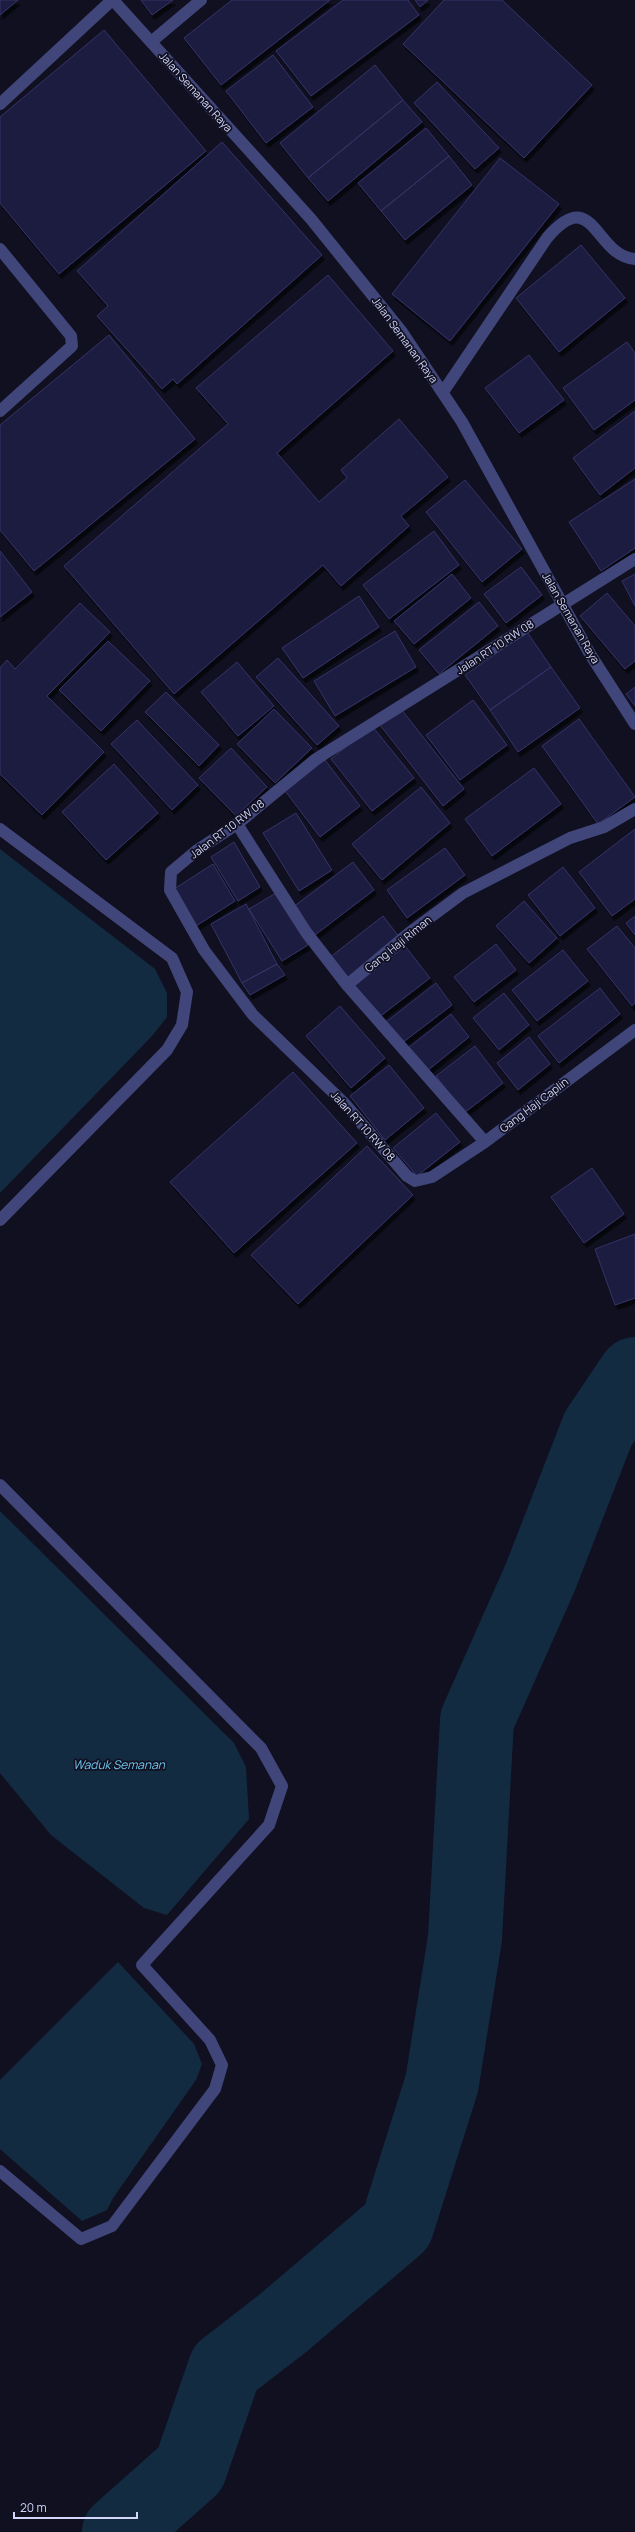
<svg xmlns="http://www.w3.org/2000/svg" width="635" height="2532" font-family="Manrope,sans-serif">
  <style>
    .water { fill: #132b41 }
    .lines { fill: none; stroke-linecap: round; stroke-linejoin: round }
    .river { stroke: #132b41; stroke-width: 74 }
    .building { fill: #1f1e3f; stroke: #353268; filter: url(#shadow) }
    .minor { stroke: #40467a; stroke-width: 12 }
    .labels { text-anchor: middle; stroke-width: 3.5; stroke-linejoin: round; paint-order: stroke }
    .street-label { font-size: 11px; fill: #d3d5fa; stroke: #101020 }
    .water-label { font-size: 12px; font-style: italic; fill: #6dc6ef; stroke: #101020 }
  </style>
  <defs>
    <filter id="shadow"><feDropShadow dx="2.5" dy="4.5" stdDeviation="0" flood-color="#0009"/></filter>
  </defs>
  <rect width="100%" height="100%" fill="#101020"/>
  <!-- water -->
  <path class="water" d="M0 849 155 969 167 993V1017L152 1036 0 1193Z
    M0 1511 234 1743 246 1767 249 1819 167 1915 144 1908 51 1835 0 1773Z
    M118 1962 194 2044 202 2064 196 2080 113 2198 107 2210 82 2221 0 2149V2080Z"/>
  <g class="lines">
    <!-- river -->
    <path class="river" d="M119 2532 190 2469 225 2368 282 2324 397 2226 442 2083 465 1938 477 1720 540 1578 598 1429 635 1374"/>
  </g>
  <!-- building -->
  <path class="building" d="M0 0H18L0 15Z
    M141 0H173L152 15Z
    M232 0H330L221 85 184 38Z
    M343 0H408L419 15 311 96 276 51Z
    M415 0H428L420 7Z
    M444 0H502L592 85 524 158 403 44Z
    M104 30 206 151 59 274 0 203V117Z
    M273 55 313 107 266 143 226 91Z
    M375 65 403 100 308 178 280 143Z
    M437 82 499 148 475 169 414 103Z
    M403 100 422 122 328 201 308 178Z
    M426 128 449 156 381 211 358 183Z
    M222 142 322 255 177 384 173 379 162 389 97 316 108 306 77 271Z
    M449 156 472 185 405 240 381 211Z
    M500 158 559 204 450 341 392 294Z
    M581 245 625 298 559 352 516 298Z
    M328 275 393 351 277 453 319 502 347 478 341 470 399 419 448 477 401 516 409 526 341 586 323 565 174 694 64 566 228 424 196 388Z
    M109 335 195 439 34 571 0 530V425Z
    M627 342 635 353V400L594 430 563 388Z
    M529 355 564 400 519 433 485 388Z
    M635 411V468L600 495 573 458Z
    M635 479V548L601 571 569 522Z
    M465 480 522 549 482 582 426 512Z
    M434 531 459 565 389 619 363 585Z
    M0 551 32 592 0 617Z
    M521 567 542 595 506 623 484 594Z
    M452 574 471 598 414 644 394 621Z
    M635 574V606L622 581Z
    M607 593 635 626V661L625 669 580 616Z
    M359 596 379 627 303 678 282 648Z
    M479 602 498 626 439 674 419 650Z
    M80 603 110 632 47 696 104 752 42 815 0 774V668L7 660 15 669Z
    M395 631 416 667 335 716 314 681Z
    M527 632 551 667 490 710 465 675Z
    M108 641 150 681 101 731 59 690Z
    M278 658 339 726 317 745 256 677Z
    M237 662 274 706 238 736 201 692Z
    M551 667 580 708 518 752 490 710Z
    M635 687V706L626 694Z
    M166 692 219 745 199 766 145 712Z
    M473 700 507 745 460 780 426 735Z
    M274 709 312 748 275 783 237 744Z
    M401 709 464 789 443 806 380 725Z
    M579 719 635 797 598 824 542 746Z
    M137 720 198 785 172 810 111 744Z
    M372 726 414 778 372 811 331 759Z
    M231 748 267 787 236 816 199 778Z
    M325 760 360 806 320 837 285 791Z
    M114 764 158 813 106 860 62 812Z
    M534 768 561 804 492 856 465 819Z
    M421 787 450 823 382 880 352 844Z
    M296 813 332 870 299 891 263 833Z
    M635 829V899L612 916 579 872Z
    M234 842 260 887 238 901 211 857Z
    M445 848 465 875 407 918 387 890Z
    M353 862 374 890 315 935 293 907Z
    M213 864 235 901 196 926 174 889Z
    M563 867 595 908 560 936 528 895Z
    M276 893 308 945 282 961 249 909Z
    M524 901 557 938 529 963 496 926Z
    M246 904 277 964 242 983 211 924Z
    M383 916 400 938 346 980 329 958Z
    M635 916V935L626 923Z
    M617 926 635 948V1003L632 1006 587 949Z
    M496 944 516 970 474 1002 454 977Z
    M405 946 430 978 378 1018 353 987Z
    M563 950 588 981 537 1021 512 990Z
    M277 964 285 975 250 995 242 983Z
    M436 983 452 1005 402 1043 386 1022Z
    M600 988 620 1014 559 1063 538 1036Z
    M504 993 529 1025 499 1050 473 1018Z
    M340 1006 385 1058 351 1088 306 1036Z
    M451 1014 469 1037 427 1071 408 1048Z
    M529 1037 550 1064 518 1090 497 1063Z
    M475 1046 503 1083 464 1113 436 1076Z
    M389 1065 424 1108 385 1140 350 1096Z
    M293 1072 357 1143 234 1253 170 1182Z
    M436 1113 460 1142 417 1176 393 1148Z
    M367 1146 413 1195 298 1304 251 1255Z
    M592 1168 624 1214 584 1243 551 1197Z
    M635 1234V1298L615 1305 595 1249Z"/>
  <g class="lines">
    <!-- minor -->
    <path class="minor" d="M113 0 311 219 402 332 462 422 590 654 635 724
      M151 42 201 0
      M0 104 112 0
      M0 249 71 336 72 346 0 411
      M443 392 547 238C594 183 594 256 635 259
      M635 559 316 759 237 824 196 851 171 872 170 890 204 950 253 1015 344 1103 407 1176 415 1181 432 1177 485 1142 635 1030
      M237 824 306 932 347 985
      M0 829 172 958 187 992 182 1025 167 1050 0 1220
      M485 1142 347 985 409 933 463 893 570 838 604 827 635 809
      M0 1485 261 1748 282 1786 269 1825 142 1965 210 2040 222 2065 215 2089 112 2226 81 2239 0 2171"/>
  </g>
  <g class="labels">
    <!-- street labels -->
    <g class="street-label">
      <text transform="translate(196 92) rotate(48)" y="4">Jalan Semanan Raya</text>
      <text transform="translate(405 340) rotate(54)" y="4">Jalan Semanan Raya</text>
      <text transform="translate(571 618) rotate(60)" y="4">Jalan Semanan Raya</text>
      <text transform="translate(495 647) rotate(-33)" y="4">Jalan RT 10 RW 08</text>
      <text transform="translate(227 829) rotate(-37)" y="4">Jalan RT 10 RW 08</text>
      <text transform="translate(398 944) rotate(-39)" y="4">Gang Haji Riman</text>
      <text transform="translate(534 1105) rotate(-37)" y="4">Gang Haji Caplin</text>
      <text transform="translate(363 1126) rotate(48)" y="4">Jalan RT 10 RW 08</text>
    </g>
    <!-- water labels -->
    <g class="water-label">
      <text x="119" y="1769">Waduk Semanan</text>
    </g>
  </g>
  <!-- scale -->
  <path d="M14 2512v6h123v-6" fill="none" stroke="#d3d5fa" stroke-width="2"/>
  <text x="20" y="2512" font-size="12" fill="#d3d5fa" stroke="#101020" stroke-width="3" paint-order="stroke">20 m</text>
</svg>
